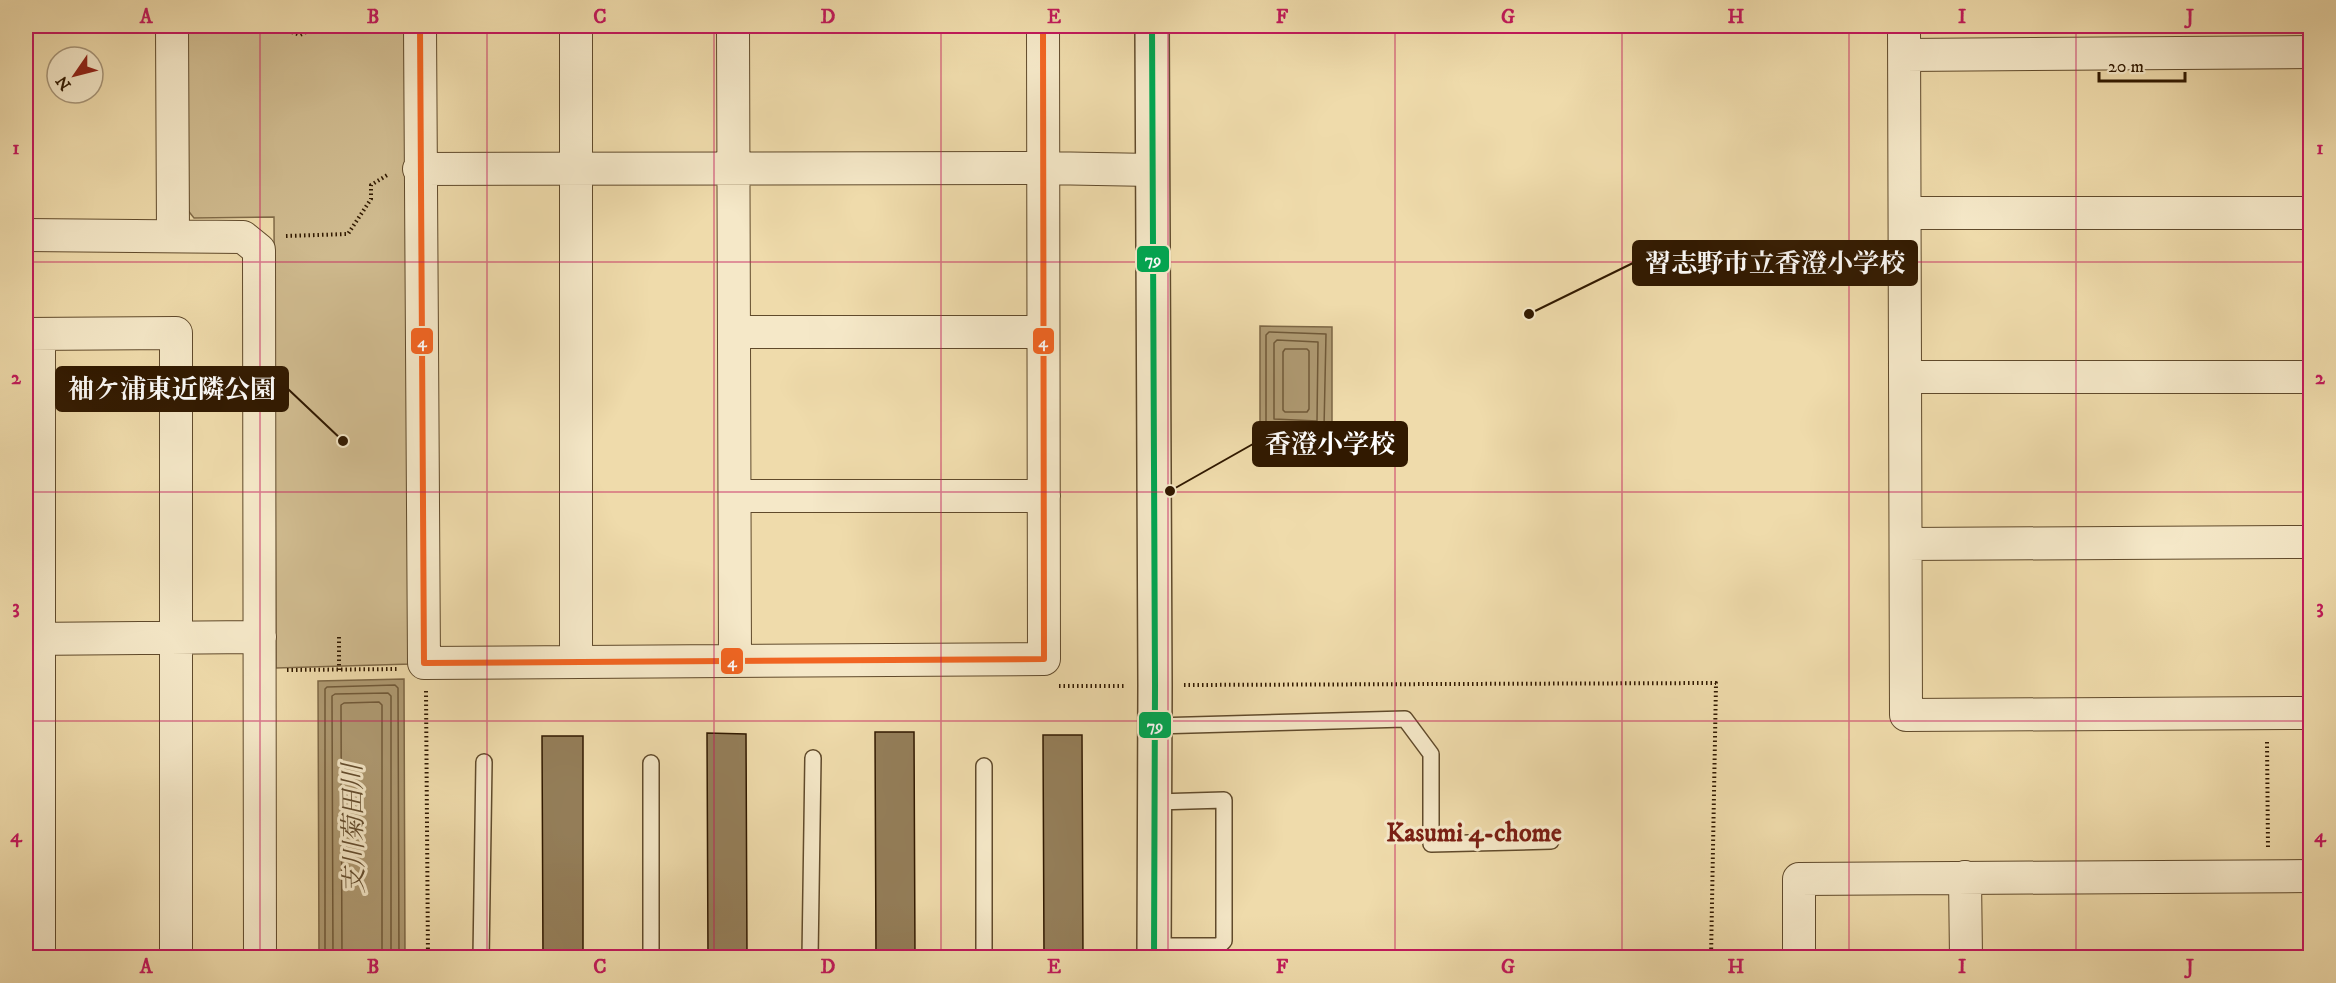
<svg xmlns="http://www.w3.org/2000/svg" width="2336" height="983" font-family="'IM FELL DW Pica','Noto Serif JP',serif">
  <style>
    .green { fill: #cfba8e; stroke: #806a47; stroke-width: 1.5 }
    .water { fill: #ae9971; stroke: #7c6644; stroke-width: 1.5 }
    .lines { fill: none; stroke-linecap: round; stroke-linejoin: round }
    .shore { stroke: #705938; stroke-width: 1.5 }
    .building { fill: #947e59; stroke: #311900; stroke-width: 1.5 }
    .service-casing { stroke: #604a2b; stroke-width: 18 }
    .minor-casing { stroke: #604a2b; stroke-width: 34 }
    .tertiary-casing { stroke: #604a2b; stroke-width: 36 }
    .path { stroke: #311900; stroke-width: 4; stroke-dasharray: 1.5 3; stroke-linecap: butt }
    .service { stroke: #f5e8c8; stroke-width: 15 }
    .minor { stroke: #f5e8c8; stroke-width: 32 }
    .tertiary { stroke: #f5e8c8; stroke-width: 33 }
    .bus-1-casing { stroke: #f5e8c8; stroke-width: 10 }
    .bus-2-casing { stroke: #f5e8c8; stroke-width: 10 }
    .bus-1 { stroke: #00a651; stroke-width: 6 }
    .bus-2 { stroke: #f26522; stroke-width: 6 }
    .grid { fill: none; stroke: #c2185b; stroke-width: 1.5; stroke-opacity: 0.55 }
    .labels { text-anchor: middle; stroke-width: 6; stroke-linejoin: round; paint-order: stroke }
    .water-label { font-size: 26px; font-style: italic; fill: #634c2d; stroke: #f5e8c8 }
    .neighbourhood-label { font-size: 26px; font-weight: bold; fill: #7a1f14; stroke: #f5e8c8 }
    .leader { fill: none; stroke: #311900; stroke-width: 2 }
    .callout-dot { fill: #311900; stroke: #f5e8c8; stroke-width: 2 }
    .callout { fill: #311900; stroke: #311900; stroke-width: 2 }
    .callout-label { font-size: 26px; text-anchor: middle; font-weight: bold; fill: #fff }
    .line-badge { stroke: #f5e8c8; stroke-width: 2 }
    .badge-label { font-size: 16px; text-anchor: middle; font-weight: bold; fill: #fff }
    .neatline { fill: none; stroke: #c2185b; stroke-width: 2 }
    .grid-label { font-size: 20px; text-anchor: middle; font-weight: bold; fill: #c2185b }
  </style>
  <rect width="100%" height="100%" fill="#efdbab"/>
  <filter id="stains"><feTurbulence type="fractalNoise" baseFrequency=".00333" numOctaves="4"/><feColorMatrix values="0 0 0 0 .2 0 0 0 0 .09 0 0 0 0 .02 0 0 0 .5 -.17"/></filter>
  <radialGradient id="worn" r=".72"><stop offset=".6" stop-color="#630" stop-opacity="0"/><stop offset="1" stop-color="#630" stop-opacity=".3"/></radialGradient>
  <!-- green -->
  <path class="green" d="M185 26H409L411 664 276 668 274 217 194 218 186 208Z"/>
  <!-- water -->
  <path class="water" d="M1260 326 1332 327V435L1260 434Z
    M404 679 405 957H319L318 681Z"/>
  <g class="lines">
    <!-- shore -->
    <path class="shore" d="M1269 332 1326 334 1324 428 1266 427V335Z
      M1277 340 1318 342 1317 421 1274 419V343Z
      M1285 349H1307L1309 351V409L1307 412H1285L1283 410V352Z
      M325 958V689L327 687 395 685 398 688 399 958
      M333 958 332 696 335 694 388 693 391 696V958
      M342 958 341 705 344 703 379 702 382 705V958"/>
  </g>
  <!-- building -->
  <path class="building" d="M875 732H914L915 957H876Z
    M707 733 746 734 747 957H708Z
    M1043 735H1082L1083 957H1044Z
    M542 736H583V957H543Z"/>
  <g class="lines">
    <!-- service casing -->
    <g class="service-casing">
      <path id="service" d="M1155 726 1405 719 1431 754V844L1551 841
        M651 763V958
        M1154 946H1219L1224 941V800L1156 802
        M481 958 484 762
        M810 958 813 758
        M984 958V766"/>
    </g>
    <!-- minor casing -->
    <g class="minor-casing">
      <path id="minor" d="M172 26 173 235
        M420 26 424 663 1044 659 1043 26
        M576 26V661
        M733 26 735 660
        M1904 26 1906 715 2310 713
        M1905 55 2310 52
        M419 169 1043 168 1152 170
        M1905 213H2310
        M26 235 243 237 259 250 260 958
        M734 332H1043
        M26 334 176 333V958
        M1906 377H2310
        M735 496H1044
        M1906 544 2310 542
        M26 639 260 637
        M1965 877 1966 958
        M39 958V334
        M1799 958V879L2310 876"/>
    </g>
    <!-- tertiary casing -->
    <g class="tertiary-casing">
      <path id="tertiary" d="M1152 26 1155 685 1154 958"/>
    </g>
    <!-- path -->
    <path class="path" d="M275 26 300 35 318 26
      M286 236 348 234 371 199V185L389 174
      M287 670 397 669
      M339 670V637
      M1184 685 1716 683 1711 958
      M1059 686H1124
      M426 691 428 958
      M2267 742 2268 848"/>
    <!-- service -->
    <use href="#service" class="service"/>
    <!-- minor -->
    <use href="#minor" class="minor"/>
    <!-- tertiary -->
    <use href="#tertiary" class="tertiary"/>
    <!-- bus-1 casing -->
    <g class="bus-1-casing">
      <path id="bus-1" d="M1152 26 1155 685 1154 958"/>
    </g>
    <!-- bus-2 casing -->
    <g class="bus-2-casing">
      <path id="bus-2" d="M420 26 424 663 1044 659 1043 26"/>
    </g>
    <!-- bus-1 -->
    <use href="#bus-1" class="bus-1"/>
    <!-- bus-2 -->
    <use href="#bus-2" class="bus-2"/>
  </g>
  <!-- grid -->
  <path class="grid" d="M260 26V958M487 26V958M714 26V958M941 26V958M1168 26V958M1395 26V958M1622 26V958M1849 26V958M2076 26V958M26 262H2310M26 492H2310M26 721H2310"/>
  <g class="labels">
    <!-- water labels -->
    <g class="water-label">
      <text transform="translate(353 829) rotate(-91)" y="9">支川菊田川</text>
    </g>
    <!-- neighbourhood labels -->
    <g class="neighbourhood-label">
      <text x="1474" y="841">Kasumi 4-chome</text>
    </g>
  </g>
  <!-- callouts -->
  <path class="leader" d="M1529 314L1633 263M343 441L288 389M1170 491L1253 444"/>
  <g class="callout-dot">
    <circle cx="1529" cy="314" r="6"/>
    <circle cx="343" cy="441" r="6"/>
    <circle cx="1170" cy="491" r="6"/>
  </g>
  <g class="callout">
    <rect x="1633" y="241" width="284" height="44" rx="6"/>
    <rect x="56" y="367" width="232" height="44" rx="6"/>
    <rect x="1253" y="422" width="154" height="44" rx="6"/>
  </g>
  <g class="callout-label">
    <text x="1775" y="272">習志野市立香澄小学校</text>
    <text x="172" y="398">袖ケ浦東近隣公園</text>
    <text x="1330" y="453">香澄小学校</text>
  </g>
  <g class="line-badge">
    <rect x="1136" y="245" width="34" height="28" rx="6" fill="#00a651"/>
    <rect x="410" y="327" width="24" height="28" rx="6" fill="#f26522"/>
    <rect x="1032" y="327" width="23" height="28" rx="6" fill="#f26522"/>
    <rect x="720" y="647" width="24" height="28" rx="6" fill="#f26522"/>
    <rect x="1138" y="711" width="34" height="28" rx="6" fill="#00a651"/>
  </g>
  <g class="badge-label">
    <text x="1153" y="265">79</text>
    <text x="422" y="347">4</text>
    <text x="1043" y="347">4</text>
    <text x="732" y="667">4</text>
    <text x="1155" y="731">79</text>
  </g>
  <!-- margin -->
  <rect width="2336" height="983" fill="none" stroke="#efdbab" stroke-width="66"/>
  <!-- north arrow -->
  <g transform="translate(75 75) rotate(235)"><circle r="28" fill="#f5e8c8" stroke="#a79578" stroke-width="1.5"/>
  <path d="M0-4.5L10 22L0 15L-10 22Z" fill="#8f2418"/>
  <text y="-9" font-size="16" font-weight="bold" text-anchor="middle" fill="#311900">N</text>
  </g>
  <!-- scale -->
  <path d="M2099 72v9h86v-9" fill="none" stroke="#311900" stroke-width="3"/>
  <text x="2108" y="72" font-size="18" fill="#311900" stroke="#f5e8c8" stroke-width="4.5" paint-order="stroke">20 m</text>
  <rect x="33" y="33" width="2270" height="917" class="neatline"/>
  <g class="grid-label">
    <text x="146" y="23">A</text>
    <text x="373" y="23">B</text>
    <text x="600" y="23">C</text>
    <text x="828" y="23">D</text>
    <text x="1054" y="23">E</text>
    <text x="1282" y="23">F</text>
    <text x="1508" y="23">G</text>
    <text x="1736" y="23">H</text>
    <text x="1962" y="23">I</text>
    <text x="2190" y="23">J</text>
    <text x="16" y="154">1</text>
    <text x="2320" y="154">1</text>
    <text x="16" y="384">2</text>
    <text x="2320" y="384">2</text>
    <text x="16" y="613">3</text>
    <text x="2320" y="613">3</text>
    <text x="16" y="842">4</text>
    <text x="2320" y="842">4</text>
    <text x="146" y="973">A</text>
    <text x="373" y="973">B</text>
    <text x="600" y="973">C</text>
    <text x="828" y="973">D</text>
    <text x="1054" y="973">E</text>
    <text x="1282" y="973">F</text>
    <text x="1508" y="973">G</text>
    <text x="1736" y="973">H</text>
    <text x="1962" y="973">I</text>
    <text x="2190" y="973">J</text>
  </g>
  <rect width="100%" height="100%" filter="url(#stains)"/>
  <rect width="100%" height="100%" fill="url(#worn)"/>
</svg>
